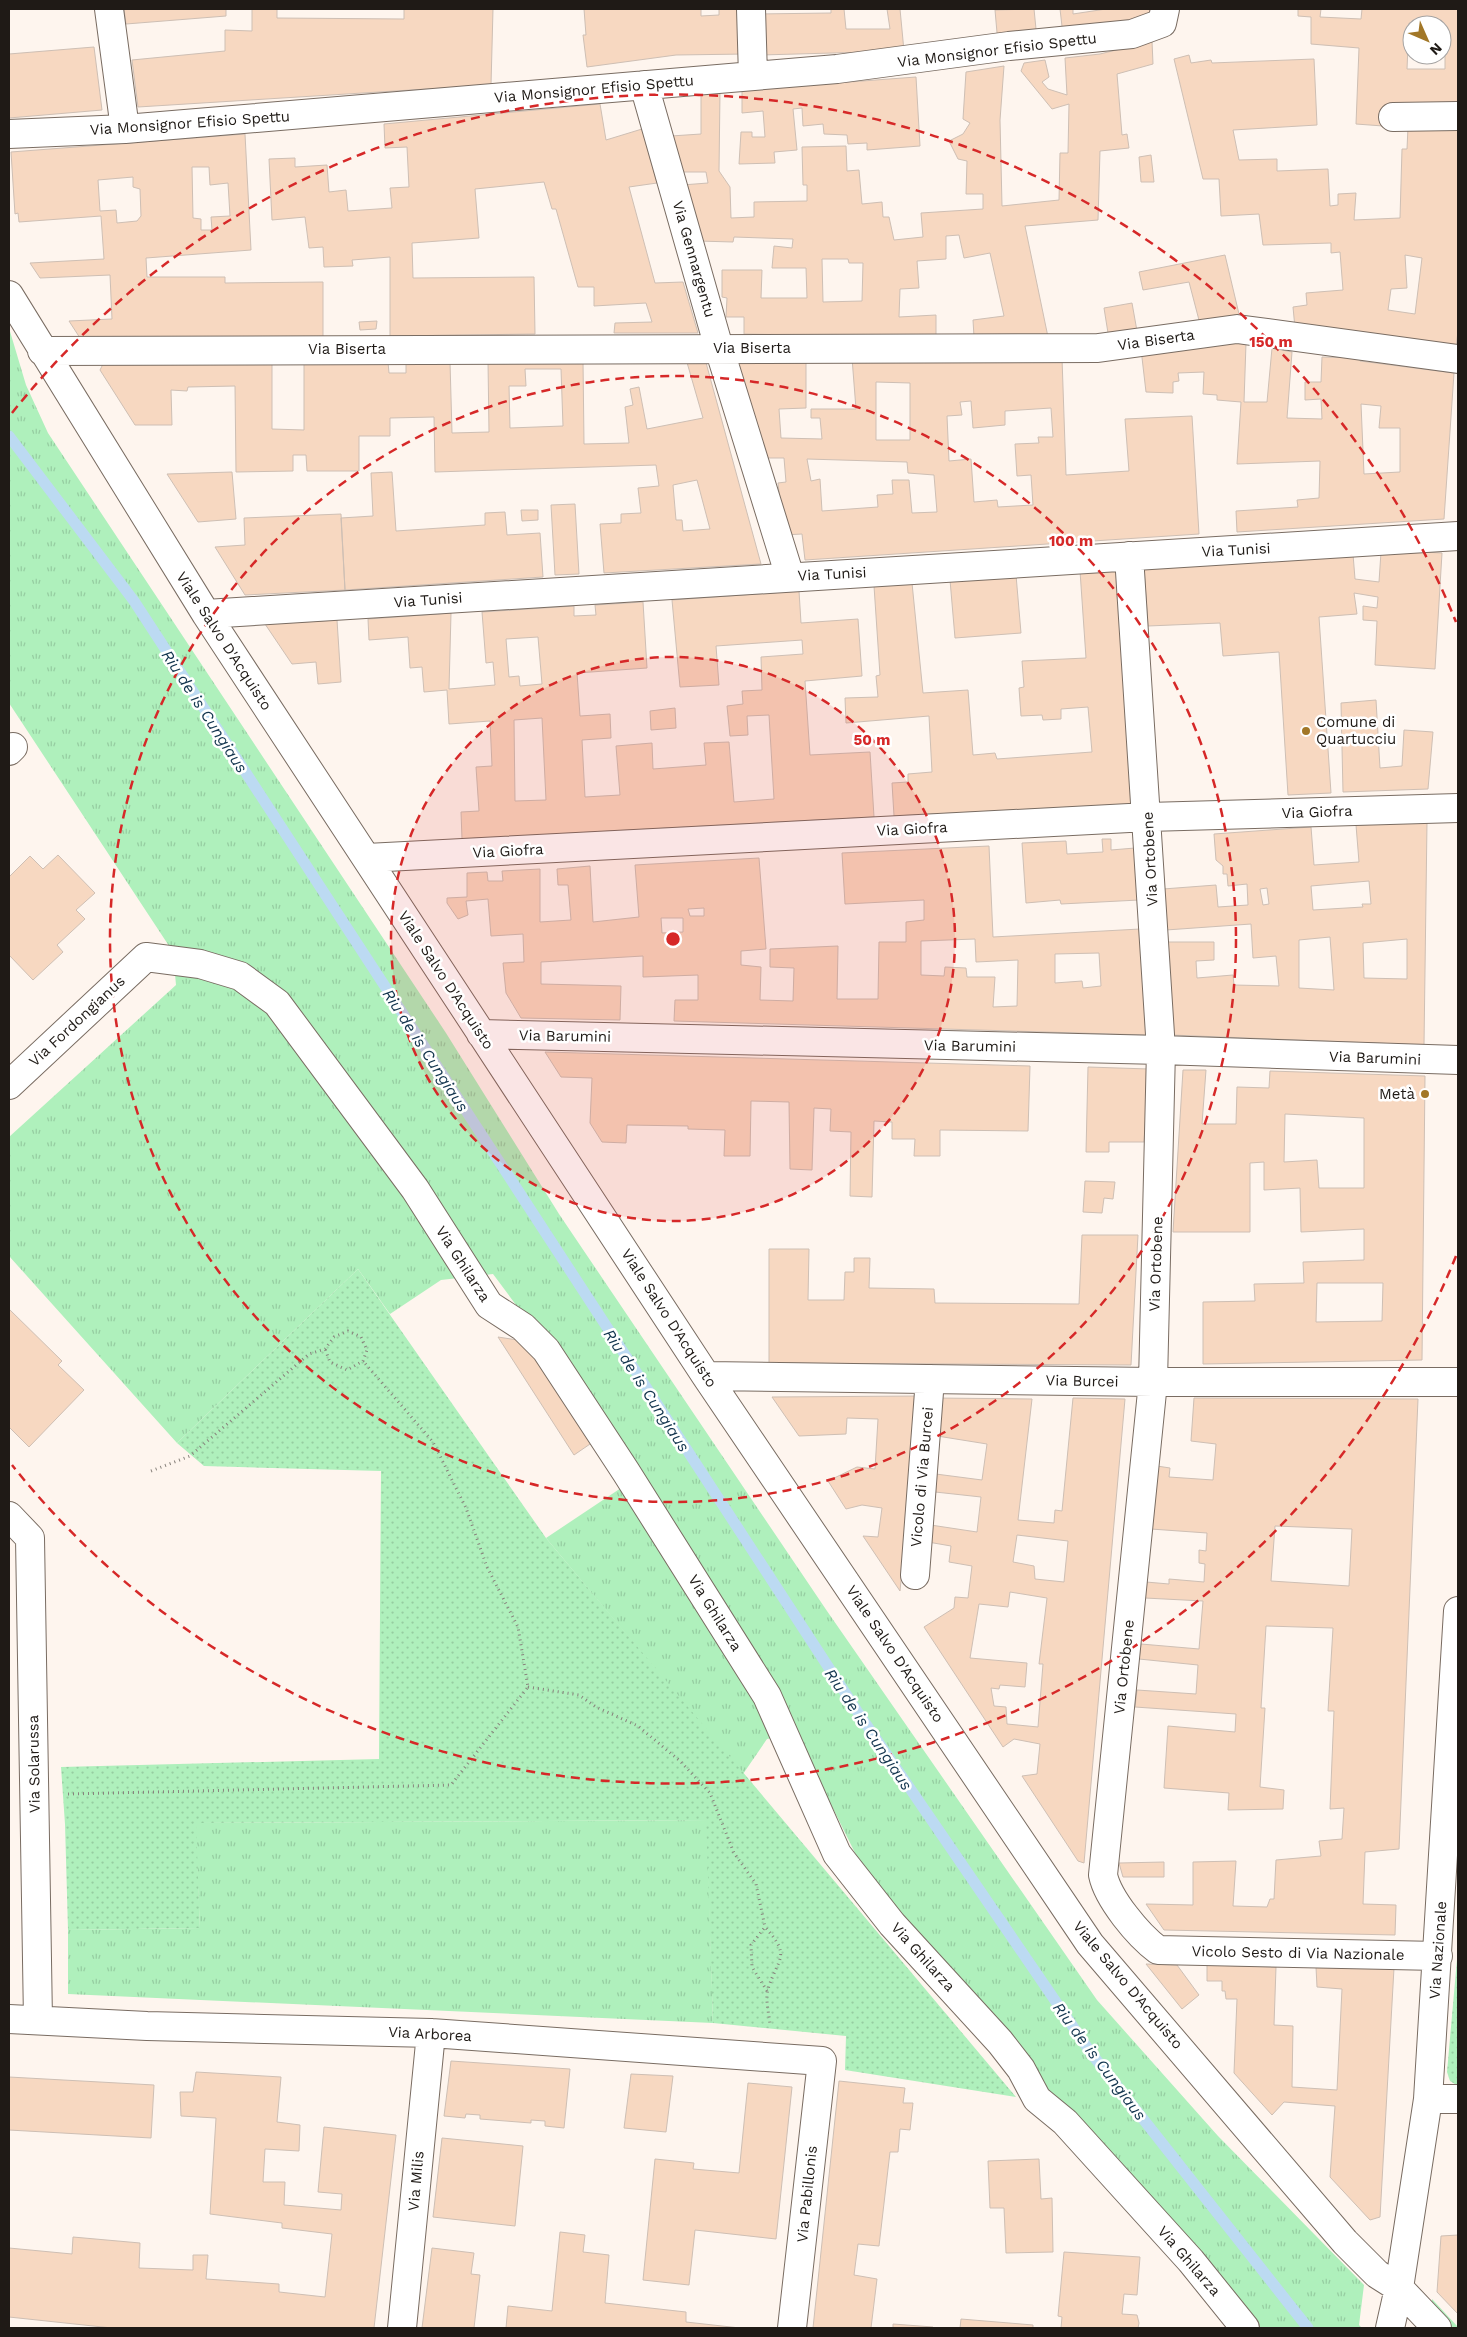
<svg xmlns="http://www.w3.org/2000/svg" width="1467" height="2337" font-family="'Work Sans',sans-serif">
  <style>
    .grass { fill: url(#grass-tufts) }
    .park { fill: url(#park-dots) }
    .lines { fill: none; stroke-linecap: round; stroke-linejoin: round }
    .stream { stroke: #bcdaf2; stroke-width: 11 }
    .building { fill: #f7d8c1; stroke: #cebfb4; fill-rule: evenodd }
    .minor-casing { stroke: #796c62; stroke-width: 30 }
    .path { stroke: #88827c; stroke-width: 3; stroke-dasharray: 1 4; stroke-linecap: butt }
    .minor { stroke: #fff; stroke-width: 28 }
    .ring { fill: none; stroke: #d62828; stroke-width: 2.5; stroke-dasharray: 9 6 }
    .poi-dot { fill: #a27727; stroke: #fff; stroke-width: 2 }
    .labels { text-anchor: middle; stroke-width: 5; stroke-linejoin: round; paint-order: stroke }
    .street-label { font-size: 15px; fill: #1f1a16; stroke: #fff }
    .poi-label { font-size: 15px; fill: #1f1a16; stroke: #fff; text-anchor: start }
    .water-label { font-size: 16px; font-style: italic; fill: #13354e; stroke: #fff }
    .centre { fill: #d62828; stroke: #fff; stroke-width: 2.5 }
    .ring-label { font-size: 15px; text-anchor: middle; font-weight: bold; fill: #d62828; stroke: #fff; stroke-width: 5; stroke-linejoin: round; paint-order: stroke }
  </style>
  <defs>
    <pattern id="grass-tufts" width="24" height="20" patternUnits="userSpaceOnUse" patternTransform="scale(1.25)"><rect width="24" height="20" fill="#aff0bc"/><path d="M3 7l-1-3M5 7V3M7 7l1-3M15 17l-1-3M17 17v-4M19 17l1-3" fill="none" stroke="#96cda1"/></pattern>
    <pattern id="park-dots" width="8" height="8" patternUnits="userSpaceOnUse" patternTransform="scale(1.25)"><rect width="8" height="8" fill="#aff0bc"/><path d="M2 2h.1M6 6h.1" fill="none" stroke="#96cda1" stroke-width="1.8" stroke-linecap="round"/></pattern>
  </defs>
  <rect width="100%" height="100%" fill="#fef5ee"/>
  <!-- grass -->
  <path class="grass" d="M9 328 26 385 48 433 446 1033 559 1214 827 1611 1097 2000 1218 2136 1364 2285 1359 2325 1362 2328H1256L1045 2096 864 1871 799 1740 784 1736 767 1739 743 1774 546 1538 642 1474 493 1274 441 1280 390 1314 358 1269 177 1443 9 1256V1137L176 985 173 952 9 703Z
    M707 1820 713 2023 68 1994V1930L200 1928 195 1823Z
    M1432 2299 1458 2327V2328H1430Z"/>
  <!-- park -->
  <path class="park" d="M358 1269 546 1538 1016 2097 845 2070 846 2036 713 2023 706 1820 196 1823 200 1928 68 1930 65 1824 61 1767 379 1759 381 1471 204 1466 177 1443Z
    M1458 1948V2086L1450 2081 1447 2072Z"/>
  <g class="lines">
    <!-- stream -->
    <path class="stream" d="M9 436 134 601 857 1711 1091 2053 1308 2328"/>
  </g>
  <!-- building -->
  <path class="building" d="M124 9H226V16L126 24Z
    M252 9H277V18L404 19V9H493L491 85 138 107 132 60 225 51V30L252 31Z
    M584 9H701V16L719 15V9H744L746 54 676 55 587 67 583 35H586Z
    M831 9H844L846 29H890L887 9H900L904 51 761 55 757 14 831 13Z
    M1034 9 1037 39 998 44 995 10Z
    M1060 9H1073V14L1106 9H1161L1150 21 1063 35Z
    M1298 9H1321L1320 17 1361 19 1362 9H1458V107L1384 108 1383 126 1356 124 1359 48 1311 44V17L1298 16ZM1409 23 1445 25V69H1407Z
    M1152 41 1153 64 1117 74 1122 135 1127 134 1129 148 1100 151 1098 220 1025 226 1048 337H974L973 320 1004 316 990 253 964 258 959 235 946 236V259L917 261 919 288 900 289 899 317 936 315V337L744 334V317H726L727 298 722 297V270H762L761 298H807L806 268H772L774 246 792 248 793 239 734 237 733 242 698 241 682 185 708 183 706 172H678L671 136 701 134V93L720 91 719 171 730 187 731 218 754 217V202L807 201V185H803L802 147 846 146 847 171 859 170 862 204 882 202 883 217H889L894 240 923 237 921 213 983 209V194H966L967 161 958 159 949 141 963 134 970 123 963 119 966 72 1004 66 1000 120 1002 206 1059 200 1060 153H1068L1069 104 1052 109 1021 71 1024 63 1045 60 1049 77 1042 82 1048 89 1067 95 1065 58 1100 54ZM822 259H848L849 263H863L862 301 823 302Z
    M94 47 102 110 9 118V54Z
    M1189 55 1191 63 1211 60 1212 63 1314 59 1317 125 1233 130 1239 160 1277 159V171L1328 169 1330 206 1338 205V194L1356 193 1354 220 1400 218 1402 149H1407L1408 127 1458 128V331L1456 348 1295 328 1293 307 1307 305 1306 293 1343 290 1340 252 1331 253V243L1263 245 1259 214 1221 216 1219 179H1203L1174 59ZM1405 255 1422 258 1415 314 1388 310 1391 289 1407 288Z
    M916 77 920 146 867 150V143L848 144 847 135 824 134 823 124 803 126 802 108 793 109 797 150 774 152 775 163 739 164 741 132H752V137H765L763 111 742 113V90Z
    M600 104 606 140 642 129 657 183 629 187 655 283 683 282 698 333H614L615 323 652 322 646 303 594 306V287H578L556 209H552L544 182 475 189 479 238 412 243 413 278 534 277 535 334 390 336V257L352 260 353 266 324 267 323 247 309 248 305 217 272 220 269 159 295 158V167L327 165 329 192 346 190 348 211 392 208 390 188 409 187 407 147 385 148 384 124Z
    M245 134 251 250 146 258 147 277H225V283L323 282V337L80 338 69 321 112 319 110 275 40 278 30 263 104 259 101 216 19 222 18 213 15 214 11 152ZM192 167H209L210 185 228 183 230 216 211 217 212 230H201V219L193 218ZM133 177V187L140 189 141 216 137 221 117 223 116 210 100 211 98 180Z
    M1151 155 1154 182H1141L1139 157Z
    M1225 255 1239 314 1200 324 1189 282 1143 290 1139 272Z
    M1132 303 1137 331 1108 333 1104 308Z
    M377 321 376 329 360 330 359 322Z
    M1219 340 1246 343 1244 402H1267L1272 348 1292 352 1287 418 1322 419 1321 399 1305 400V382H1321L1322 357 1360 358V361L1454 373 1444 519 1237 532 1236 511 1298 507 1297 500 1319 498 1320 461 1237 464 1241 402 1217 400V395L1203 394 1204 372 1178 373 1179 381 1173 382V393L1146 392 1141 349ZM1361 404 1381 406 1379 428H1400V472L1364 474Z
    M743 358H806V408L779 409 781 438 822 439 820 418H811V409H856L852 358H1062L1066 475 1129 471 1125 419 1192 416 1199 534 805 560 802 534 784 535 778 483 786 482 784 458H762L737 365ZM876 382 910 383V440H876ZM971 401 973 428 1005 425V411L1051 408 1053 437H1038L1039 443 1015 444 1017 476 1031 475 1033 505 998 507 997 500 974 502 971 459 949 461 947 416 962 415 960 402ZM807 459 907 462 908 473 934 475 937 512 912 513 909 480H892L893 494 877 495 878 507 822 511 820 479 811 481Z
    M686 359H705L761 564 604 573 600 524 621 523V514L641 513 638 488 659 486 656 465 435 472 434 417 390 418V436H359V471H307L306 455H293V471L236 472 235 386 188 387 187 391 171 390 172 425H135L100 370 103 364 272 363V429L304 430V363L388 362 389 373H406V362H450L452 433 489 432 488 361H583L584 444 629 443 625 407 633 405 630 389 639 387 647 429 703 418ZM525 369H561L563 426 510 428 509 386H526ZM697 480 710 529 683 531 682 520H676L673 485Z
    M232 472 236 519 198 522 167 474Z
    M392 472 396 531 485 525V513L505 512 507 535 540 533 543 577 345 590 341 518 373 516 371 473Z
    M575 504 579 574 555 575 551 505Z
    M521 510H538V520L522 521Z
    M341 514 345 590 245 595 215 547 245 545 244 518Z
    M1406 551 1442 553 1435 669 1375 665 1377 621 1363 620V606L1377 608 1378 597 1354 593 1357 614 1319 617 1331 793 1288 795 1279 652 1223 656 1220 623 1148 626 1144 568 1353 554 1355 579 1379 582 1381 552Z
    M1120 569 1133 804 894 816 892 783 908 782V774L932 772 929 716 846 723 845 698 878 697 876 676 880 675 874 586 912 583 923 693 968 690 973 755 995 753 997 759 1092 752 1088 707 1061 709V719L1043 720 1042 715 1021 716 1019 688 1024 687 1022 661 1086 658 1080 571Z
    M1016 575 1021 633 955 638 950 580Z
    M799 591 801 623 858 619 862 676 805 681 810 755 870 752 874 817 462 839 461 812 479 811 476 767 492 766 490 721 449 724 447 690 424 692 422 667 410 668 408 637 369 640 368 619 451 613 449 689 495 685 493 662 486 663 482 612 574 606V616L596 615 595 605 643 602 647 668 577 673 580 716 610 714 611 738 582 740 585 797 620 795 616 746 652 743 653 769 706 765 704 743 729 742 734 802 774 799 769 715 747 716 748 735 730 736 727 706 743 704 742 691 762 690 761 657 803 654 802 640 716 646 719 685 680 687 672 600ZM538 637 542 684 520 686 519 676 509 677 506 639ZM542 718 546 800 515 801 514 720Z
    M337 620 341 682 318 684 316 662 292 664 265 624Z
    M1376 700 1380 768 1402 766 1404 730 1433 732 1428 789 1343 792 1341 703Z
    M675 708 676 728 651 730 650 711Z
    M1427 822 1424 1045 1171 1035 1166 942H1214V960L1196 961 1197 978 1233 975 1234 985 1279 986 1276 956 1253 958 1251 924 1166 930 1163 889 1216 885 1218 907 1248 905 1247 884 1228 886 1227 874H1223V866L1216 860 1214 834 1311 827 1314 865 1359 862 1356 825ZM1369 881 1371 904H1362L1363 907 1313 910 1311 886ZM1267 888 1269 904 1263 905 1260 889ZM1330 937 1334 990 1299 988V940ZM1407 939V979L1364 978 1363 943Z
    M1102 839H1111V850L1135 848 1139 900 1061 904 1060 900 1026 903 1022 843 1066 841 1067 854 1103 852Z
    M989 846 993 937 1140 929 1146 1035 674 1021 675 1000H698V975L643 977V956L541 962V984L621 986 620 1020 521 1018 506 993 503 963 524 962 523 934 491 936 488 899 466 901 468 915 458 919 447 903V898L467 897V873L487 872 488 881H503L502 871 540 869V922L571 920 568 885H558L557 869 590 866 593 922 639 917 635 865 759 858 766 949 741 951V965L761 967 760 1000 793 1001 794 968 770 967V949L838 946 837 999H878L879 942H906V922L924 920V900L845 904 842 853ZM704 908V916H690L688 909ZM661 918H683V932L662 933ZM975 939 976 962 1018 960 1017 1006 993 1007 995 977H967L966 968 945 967 944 976 921 975V941ZM1099 953 1101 986 1083 988 1082 981 1055 983V954Z
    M58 855 95 893 76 910 85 919 57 945 63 952 33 980 9 955V877L30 856 43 869Z
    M545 1052 1030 1066 1028 1131 940 1130V1156H914L915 1139H892V1122L874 1121 872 1197 850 1196 851 1132 830 1131 831 1109 814 1108 812 1170 790 1169 789 1102 751 1101 750 1156H724L725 1130 688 1129V1126L627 1125 626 1143 602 1142 590 1123 592 1078 561 1077Z
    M1088 1067 1149 1069 1144 1142H1109V1152H1086Z
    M1183 1070H1206L1202 1124H1236L1237 1087 1269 1088 1270 1071 1425 1076 1422 1360 1203 1364V1302L1255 1301 1254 1284 1304 1283 1303 1262 1364 1260V1229L1301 1232 1300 1188 1264 1190V1162L1250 1163V1232H1173ZM1285 1114 1364 1118V1188H1319L1317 1160 1284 1162ZM1317 1283H1383L1382 1321 1316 1322Z
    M1085 1181 1115 1182 1113 1199 1104 1198 1102 1213 1083 1212Z
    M1082 1235H1138L1131 1365 769 1363V1249H809L808 1300H844L845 1272H854V1258H870L869 1288 934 1289 935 1303 1079 1304Z
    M9 1309 62 1361 58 1365 84 1390 29 1447 9 1427Z
    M498 1337 524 1341 593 1442 574 1455Z
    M919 1396 900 1591 863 1536 878 1537 882 1508 862 1505 846 1509 828 1481 857 1467 875 1469 878 1419 847 1418 846 1434 799 1436 772 1397Z
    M935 1398 1032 1399 1018 1520 1054 1523 1055 1510 1062 1511 1073 1398 1125 1399 1084 1863 1078 1861 1022 1776 1037 1774 1040 1744 1014 1739 1003 1747 924 1627 954 1608 955 1597 968 1598 972 1566 949 1562 951 1546 922 1541 924 1524 977 1532 981 1497 926 1491 928 1473 982 1480 987 1444 931 1435ZM1017 1535 1068 1541 1064 1582 1035 1579 1034 1566 1013 1562ZM1010 1592 1047 1598 1039 1664H1043L1038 1727 1007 1724 1006 1707 994 1706 991 1688 999 1689 1000 1685 1025 1687 1027 1663 970 1658 979 1604 1008 1607Z
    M1194 1398 1418 1399 1399 1849 1365 1852 1363 1904 1396 1905 1395 1935 1164 1930 1146 1904 1193 1905V1862L1236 1861 1233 1906 1267 1907 1270 1899H1274L1276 1860 1321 1856 1319 1841 1342 1839 1344 1808 1330 1809 1334 1711H1328L1333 1628 1266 1626 1261 1708H1265L1260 1787 1284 1790 1283 1809 1228 1810 1229 1793 1164 1788 1168 1726 1235 1732 1236 1714 1135 1707 1137 1690 1196 1694 1198 1665 1139 1659 1141 1644 1199 1649 1203 1601 1145 1598 1146 1582 1169 1584V1579L1204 1582 1205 1564 1199 1563V1550L1206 1551 1207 1533 1151 1529 1157 1466 1170 1468 1169 1477 1213 1480 1216 1444 1191 1441ZM1275 1526 1352 1529 1349 1586 1271 1581Z
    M1164 1862V1877H1123L1119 1863Z
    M1146 1964 1177 1965 1199 1995 1182 2009Z
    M1207 1965 1276 1967 1274 2025 1293 2026 1292 2087 1337 2090 1342 1989 1317 1987 1316 1967 1394 1968 1380 2217 1370 2220 1330 2177 1335 2106 1284 2102 1272 2115 1234 2073 1237 1999H1226L1225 1991H1222V1981H1207Z
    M451 2061 570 2069 564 2128 545 2126V2121L531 2120V2123L480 2119V2115L466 2114 465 2118 444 2116Z
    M196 2072 281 2077 277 2122 300 2125 299 2151 265 2149 263 2182H285L284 2205 341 2210 342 2194 318 2192 324 2127 396 2135 374 2328H112L9 2317V2248L72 2254 73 2237 140 2243 139 2268 193 2270V2255H208L206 2279 279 2284V2292L325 2297 332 2234 282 2228V2223L210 2214 216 2118 181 2116 180 2092H193Z
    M631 2074 673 2076 666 2132 624 2128Z
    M9 2077 154 2085 151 2138 9 2130Z
    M839 2081 905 2088 903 2103H913L910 2130 900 2129 898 2152H890L879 2246 858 2244 854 2275 877 2279 871 2328H813Z
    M748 2083 792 2087 776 2239 695 2230 689 2285 643 2280 655 2159 694 2163 693 2169 739 2173Z
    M442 2138 523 2146 515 2226 433 2217Z
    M1039 2159 1041 2199 1052 2198 1053 2252 1006 2253 1004 2208H990L988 2161Z
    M560 2232 585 2235 583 2252 609 2255 605 2303 686 2312V2322L740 2328H506L508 2306 552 2311Z
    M1458 2235V2314L1437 2292 1441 2236Z
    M432 2248 474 2253 471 2274 480 2275 474 2328H422Z
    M1064 2252 1140 2257 1137 2295 1124 2294 1122 2314 1137 2315 1139 2323 1138 2328H1061L1062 2317 1058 2316Z
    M961 2319 1033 2325V2328H960Z
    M893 2324 933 2327V2328H893Z"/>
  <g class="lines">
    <!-- minor casing -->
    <g class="minor-casing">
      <path id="minor" d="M109 9 125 129
        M751 9 753 76
        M644 85 719 348 790 577
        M1393 117 1458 116
        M9 134 125 129 837 69 1009 46 1132 34 1162 23 1165 9
        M9 295 206 614 706 1376 1090 1944 1345 2242 1377 2274 1399 2288 1437 2328
        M42 351 1098 348 1237 329 1458 359
        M1129 556 1161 1050 1153 1382 1103 1875C1108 1899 1138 1935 1158 1950L1438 1956
        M206 614 1458 536
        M9 751 13 747
        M367 858 1148 817 1458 808
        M481 1034 1161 1050 1458 1060
        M9 1085 146 957 200 964 240 976 277 1003 415 1189 489 1305 523 1327 546 1350 626 1472 767 1696 837 1854 892 1924 1000 2042 1021 2069 1037 2099 1065 2122 1191 2261 1245 2328
        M706 1376 1153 1382H1458
        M9 1516 30 1538 38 2020
        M915 1575 930 1379
        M9 2019 147 2026 431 2033 822 2061 792 2328
        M1428 2099H1458
        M402 2328 431 2033
        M1390 2328 1399 2288 1428 2099 1458 1611"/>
    </g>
    <!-- path -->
    <path class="path" d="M151 1471 190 1456 309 1354 325 1349 334 1337 348 1331 361 1337 367 1350 363 1361 347 1370 330 1362 325 1349
      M528 1687 579 1695 596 1707 638 1726 680 1761 710 1793 734 1853 756 1884 765 1927
      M68 1794 451 1785 528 1687 518 1627 487 1567 466 1508 433 1442 363 1361
      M767 1991 752 1967 751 1945 765 1927C792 1957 778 1957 768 1989 765 1999 769 2014 770 2024"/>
    <!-- minor -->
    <use href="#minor" class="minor"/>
  </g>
  <!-- distance rings -->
  <circle cx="673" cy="939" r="282" fill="#d62828" fill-opacity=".12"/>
  <g class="ring">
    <circle cx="673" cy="939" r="282"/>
    <circle cx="673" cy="939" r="563"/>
    <path d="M1456 1256A845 845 0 0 1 12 1465M12 413A845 845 0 0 1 1456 622"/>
  </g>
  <!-- markers -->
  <g class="poi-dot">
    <circle cx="1306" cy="731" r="5"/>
    <circle cx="1425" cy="1094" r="5"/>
  </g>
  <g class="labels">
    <!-- street labels -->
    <g class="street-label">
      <text transform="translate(997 50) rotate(-7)" y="5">Via Monsignor Efisio Spettu</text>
      <text transform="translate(594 89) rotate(-5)" y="5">Via Monsignor Efisio Spettu</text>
      <text transform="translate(190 123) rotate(-4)" y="5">Via Monsignor Efisio Spettu</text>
      <text transform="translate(694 259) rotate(74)" y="5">Via Gennargentu</text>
      <text transform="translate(1156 340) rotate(-8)" y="5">Via Biserta</text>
      <text x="752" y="353">Via Biserta</text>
      <text x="347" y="354">Via Biserta</text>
      <text transform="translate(1236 550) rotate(-3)" y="5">Via Tunisi</text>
      <text transform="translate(832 574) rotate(-3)" y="5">Via Tunisi</text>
      <text transform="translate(428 600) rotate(-4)" y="5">Via Tunisi</text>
      <text transform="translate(224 641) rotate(57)" y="5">Viale Salvo D'Acquisto</text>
      <text transform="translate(1317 812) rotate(-2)" y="5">Via Giofra</text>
      <text transform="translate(912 829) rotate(-3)" y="5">Via Giofra</text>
      <text transform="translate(508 851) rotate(-3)" y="5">Via Giofra</text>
      <text transform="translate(1150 859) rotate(-93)" y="5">Via Ortobene</text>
      <text transform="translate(446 980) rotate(57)" y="5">Viale Salvo D'Acquisto</text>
      <text transform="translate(77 1021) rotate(-43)" y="5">Via Fordongianus</text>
      <text transform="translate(565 1036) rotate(1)" y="5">Via Barumini</text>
      <text transform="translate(970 1046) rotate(1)" y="5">Via Barumini</text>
      <text transform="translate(1375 1058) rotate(2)" y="5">Via Barumini</text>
      <text transform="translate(463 1264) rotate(57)" y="5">Via Ghilarza</text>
      <text transform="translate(1156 1264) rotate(-88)" y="5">Via Ortobene</text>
      <text transform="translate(669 1318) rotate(57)" y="5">Viale Salvo D'Acquisto</text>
      <text transform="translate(1082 1381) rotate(1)" y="5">Via Burcei</text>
      <text transform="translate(922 1477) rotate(-85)" y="5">Vicolo di Via Burcei</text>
      <text transform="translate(715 1613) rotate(58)" y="5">Via Ghilarza</text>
      <text transform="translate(895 1654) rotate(56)" y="5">Viale Salvo D'Acquisto</text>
      <text transform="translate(1124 1667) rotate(-84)" y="5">Via Ortobene</text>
      <text transform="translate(34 1764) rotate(-91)" y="5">Via Solarussa</text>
      <text transform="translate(1438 1950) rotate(-86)" y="5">Via Nazionale</text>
      <text transform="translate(1298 1953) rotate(1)" y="5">Vicolo Sesto di Via Nazionale</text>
      <text transform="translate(923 1957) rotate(48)" y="5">Via Ghilarza</text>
      <text transform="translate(1128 1985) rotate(50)" y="5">Viale Salvo D'Acquisto</text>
      <text transform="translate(430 2034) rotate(3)" y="5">Via Arborea</text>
      <text transform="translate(416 2181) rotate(-85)" y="5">Via Milis</text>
      <text transform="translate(807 2194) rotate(-84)" y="5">Via Pabillonis</text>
      <text transform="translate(1189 2261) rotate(49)" y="5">Via Ghilarza</text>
    </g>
    <!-- poi labels -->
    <g class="poi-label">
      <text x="1316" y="727">Comune di<tspan x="1316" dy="17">Quartucciu</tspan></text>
      <text x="1415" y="1099" text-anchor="end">Metà</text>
    </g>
    <!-- water labels -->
    <g class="water-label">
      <text transform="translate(205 711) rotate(57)" y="6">Riu de is Cungiaus</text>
      <text transform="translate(426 1050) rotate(57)" y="6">Riu de is Cungiaus</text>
      <text transform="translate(647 1390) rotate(57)" y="6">Riu de is Cungiaus</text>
      <text transform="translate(869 1729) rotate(56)" y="6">Riu de is Cungiaus</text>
      <text transform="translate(1100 2061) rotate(53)" y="6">Riu de is Cungiaus</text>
    </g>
  </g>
  <circle cx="673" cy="939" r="8" class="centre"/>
  <g class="ring-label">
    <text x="1271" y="347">150 m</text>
    <text x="1071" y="546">100 m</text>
    <text x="872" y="745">50 m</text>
  </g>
  <!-- border -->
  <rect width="1467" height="2337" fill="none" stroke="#1f1a16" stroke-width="20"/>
  <!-- north arrow -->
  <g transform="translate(1427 40) rotate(135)"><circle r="24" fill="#ffffff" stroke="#a5a3a2"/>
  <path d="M0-4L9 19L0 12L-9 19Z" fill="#a27727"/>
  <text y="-8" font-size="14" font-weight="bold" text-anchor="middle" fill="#1f1a16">N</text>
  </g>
</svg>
